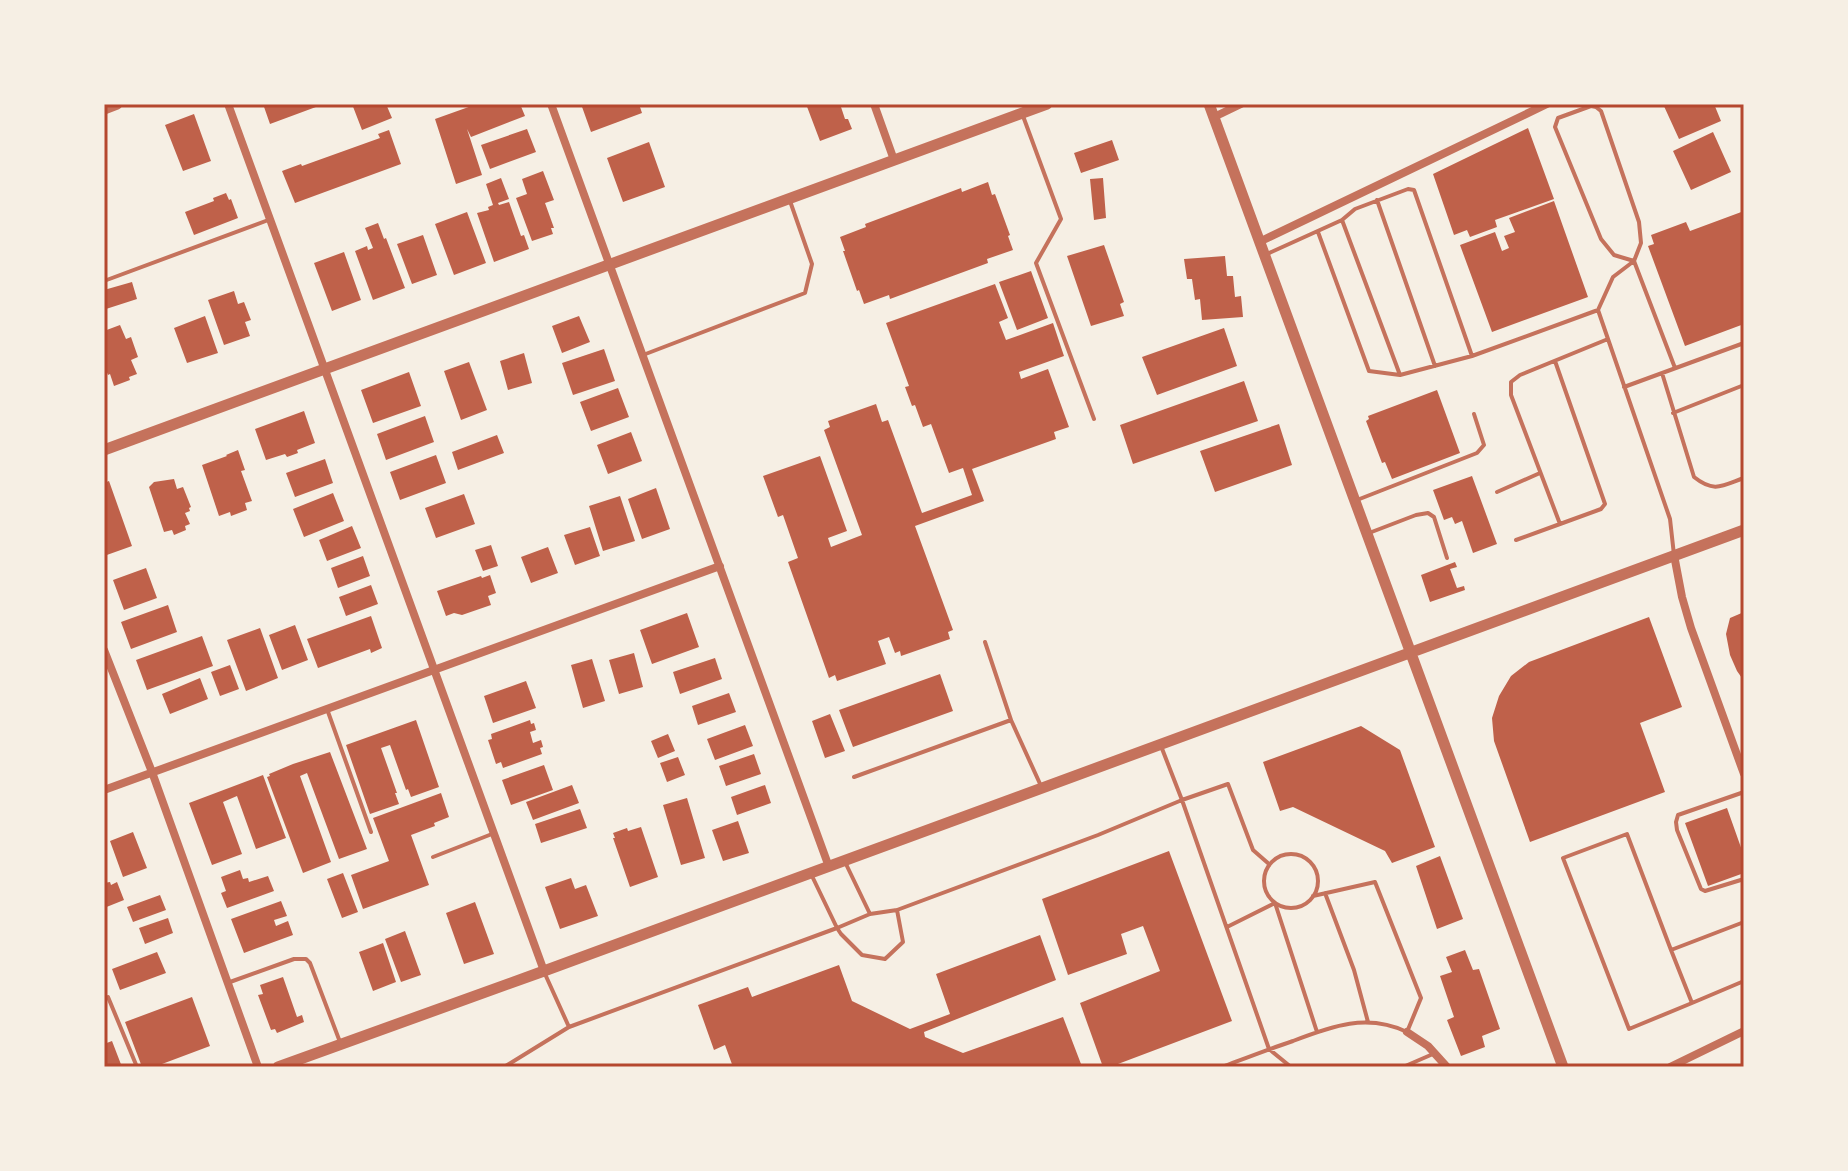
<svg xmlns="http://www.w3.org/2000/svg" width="1848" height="1171" font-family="Commissioner,sans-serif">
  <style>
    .building { fill: #bf614a }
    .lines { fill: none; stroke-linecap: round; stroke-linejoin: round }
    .service { stroke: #c5725c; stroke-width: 4 }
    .minor { stroke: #c5725c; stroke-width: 8 }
    .tertiary { stroke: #c5725c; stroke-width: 11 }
    .neatline { fill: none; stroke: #b5482f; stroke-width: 3 }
  </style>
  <rect width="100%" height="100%" fill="#f6efe4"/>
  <!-- building -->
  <path class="building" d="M263 104H324L270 124Z
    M352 104H386L392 118 362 130Z
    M477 104H520L525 116 471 137 467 129 482 175 456 184 435 119Z
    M581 104H639L642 113 591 132Z
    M806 104H840L845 119H848L852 129 820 141Z
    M1663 104H1714L1721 121 1679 139Z
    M194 114 211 161 183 171 165 125Z
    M1528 128 1554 199 1495 220 1497 227 1470 237 1467 230 1454 235 1433 174Z
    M527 129 536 152 490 169 481 145Z
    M389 130 401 164 295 203 282 171 301 164 302 166 380 138 378 134Z
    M1713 132 1731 172 1691 190 1673 151Z
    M1112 140 1119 160 1081 173 1074 153Z
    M649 142 665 187 623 202 607 158Z
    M543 171 554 200 545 203 554 228H551L553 234 532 241 516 198 527 194 522 179Z
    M501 178 509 199 498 203 499 205 509 202 521 236 524 235 529 249 494 262 477 213 489 210 488 207 493 205 486 184Z
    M1103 178 1106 218 1094 220 1090 179Z
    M988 182 992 195 995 194 1010 235 1008 236 1013 250 987 259 988 263 890 299 889 295 864 304 859 290 857 291 843 251H845L840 237 866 227 865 224 961 188 962 192Z
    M226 193 229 200 231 199 238 218 194 235 185 212 214 201 213 198Z
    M1554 201 1588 297 1492 332 1460 245 1495 232 1502 251 1509 248 1504 236 1515 232 1509 218Z
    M1744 211V324L1685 346 1648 246 1654 244 1651 235 1686 222 1690 231Z
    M467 212 486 263 454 275 435 224Z
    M378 223 384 239 386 238 405 288 373 300 355 251 367 246 368 250 373 248 365 228Z
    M423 235 437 275 412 284 397 244Z
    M1104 245 1124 302 1120 304 1124 316 1091 326 1067 256Z
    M344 252 361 300 332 311 314 263Z
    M1225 256 1227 276H1233L1235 297 1241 296 1243 317 1202 320 1200 299 1195 300 1192 279H1187L1184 259Z
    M1031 271 1048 318 1017 330 999 282Z
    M132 282 137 299 106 309 104 290Z
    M995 284 1008 318 999 322 1006 340 1053 323 1064 356 1019 372 1021 379 1048 369 1069 427 1054 432 1056 439 972 469 984 501 915 526 953 630 948 632 950 639 901 656 900 651 895 653 889 637 878 641 886 664 837 681 835 675 829 678 788 562 798 558 783 515 778 517 763 476 820 456 847 531 828 538 831 547 862 535 824 430 830 427 828 421 876 404 882 422 888 420 922 513 972 495 963 468 949 473 931 424 923 427 915 405 912 406 905 387 909 386 886 323Z
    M234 291 238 304 244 302 251 320 245 322 250 336 224 345 208 300Z
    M205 316 218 353 187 363 174 328Z
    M579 316 590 342 562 353 552 326Z
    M120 325 126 339 131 337 138 357 131 360 137 374 129 377 130 380 114 386 110 374 108 375 104 365V331Z
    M1224 328 1237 366 1157 395 1142 357Z
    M604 349 615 381 573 395 562 363Z
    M524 353 532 383 508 390 500 361Z
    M469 362 487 410 461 420 444 371Z
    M409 372 421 406 373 423 361 390Z
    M1244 381 1258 421 1133 464 1120 425Z
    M618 388 629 417 591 431 580 402Z
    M1437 390 1460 453 1392 479 1385 462 1382 463 1366 421 1369 419 1368 416Z
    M304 411 315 443 297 450 298 453 287 457 285 454 266 460 255 429Z
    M425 416 434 442 386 460 377 434Z
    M1279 424 1292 465 1215 492 1200 451Z
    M631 432 642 461 608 474 597 445Z
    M497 435 504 453 458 470 452 452Z
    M238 450 245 470 241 471 252 501 245 503 247 510 231 516 230 512 219 516 202 465 227 456 226 455Z
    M436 455 446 483 400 500 390 472Z
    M325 459 333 483 295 497 286 473Z
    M1472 476 1497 544 1473 553 1462 521 1455 524 1452 517 1444 520 1433 490Z
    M174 479 177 489 183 487 191 507 189 508 190 511 185 513 190 524 185 526 186 530 174 535 172 530 164 532 149 487 154 482Z
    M109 481 132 546 104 556V483Z
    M656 488 670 529 642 539 628 499Z
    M333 493 344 521 304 537 293 509Z
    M464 494 475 524 436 538 425 508Z
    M620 496 635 541 603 551 589 506Z
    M352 526 361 548 327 561 319 540Z
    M590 527 600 556 575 565 564 535Z
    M491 545 498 566 483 571 475 550Z
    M548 547 558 573 531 583 521 557Z
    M363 556 370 576 338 588 331 568Z
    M1455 562 1457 567 1450 569 1457 588 1464 586 1465 590 1430 602 1421 575Z
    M146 568 157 598 124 610 113 580Z
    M490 575 496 593 488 596 491 605 462 615 454 613 446 616 437 591 481 576 482 578Z
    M371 585 378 604 346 616 339 597Z
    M168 605 177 632 131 649 121 622Z
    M1744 612V681L1737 671 1730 655 1726 634 1730 618Z
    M687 613 699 647 652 664 640 630Z
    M371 616 382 648 371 653 370 649 318 668 307 639Z
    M1649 617 1682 707 1640 723 1665 792 1530 842 1494 741 1492 718 1499 696 1511 676 1529 662Z
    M295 625 308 660 282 670 269 635Z
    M260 628 278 678 246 691 227 640Z
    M202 636 213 666 147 690 136 660Z
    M634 653 643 687 619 694 609 660Z
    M715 658 722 679 680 694 673 672Z
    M592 659 605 701 583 708 571 665Z
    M230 665 239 689 220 696 211 672Z
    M940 674 953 711 853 747 839 710Z
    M200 678 208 699 170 714 162 694Z
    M526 681 536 708 493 723 484 696Z
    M729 693 736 712 698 725 692 706Z
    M830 714 845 751 825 758 812 721Z
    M416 720 439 787 411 797 408 789 406 790 390 745 381 748 397 793H395L399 804 370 814 346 745Z
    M530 720 531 724 534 723 536 730 530 732 533 743 541 740 543 747 540 748 542 754 503 768 501 762 496 764 488 740 492 739 491 734Z
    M745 725 753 746 715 760 707 739Z
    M1361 726 1400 750 1435 847 1392 863 1385 851 1293 807 1280 811 1263 762Z
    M668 734 675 751 658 758 651 741Z
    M330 752 367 849 339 859 307 773 300 776 331 862 303 873 267 777 270 776 269 774 293 764Z
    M754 754 761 774 726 786 719 766Z
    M678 757 685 775 667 782 660 763Z
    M544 765 553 790 511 805 502 780Z
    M263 775 286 838 256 849 237 796 223 802 242 854 212 865 189 803Z
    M572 785 579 803 533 820 526 802Z
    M765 785 771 803 737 815 731 797Z
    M441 793 449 817 434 823 435 826 411 835 429 885 363 909 351 875 389 861 373 818Z
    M687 798 705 858 681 865 663 805Z
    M1727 808 1744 856V873L1708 886 1685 823Z
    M580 809 587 828 541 843 535 824Z
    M738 821 749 853 723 861 712 830Z
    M641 827 658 877 630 887 613 838H615L613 833 627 828 628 831Z
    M133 832 147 868 123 877 110 841Z
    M1169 851 1232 1021 1110 1067H1103L1080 1003 1160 971 1143 926 1121 934 1127 954 1068 975 1042 899Z
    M1440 856 1463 919 1437 929 1416 866Z
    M240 870 243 879 248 878 249 882 268 876 274 891 227 908 221 893 226 891 221 877Z
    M343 873 358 912 342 918 327 879Z
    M571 878 575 889 586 885 598 916 560 929 545 887Z
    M110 882 111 885 117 882 124 900 104 908V883Z
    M160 895 166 910 133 922 127 907Z
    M281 901 287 916 274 920 276 926 288 921 293 935 244 953 231 919Z
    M475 902 494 954 464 964 446 913Z
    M168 918 173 933 145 944 139 928Z
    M405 931 421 975 401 982 385 939Z
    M1040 935 1056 980 924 1032 925 1037 963 1053 1063 1017 1081 1064 1072 1067H733L725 1045 714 1050 698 1005 748 987 752 997 839 965 852 1001 910 1029 950 1014 936 974Z
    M383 943 396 982 373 991 359 952Z
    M1465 950 1473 970 1479 969 1500 1029 1482 1036 1485 1047 1461 1056 1447 1020 1454 1017 1440 976 1452 972 1446 957Z
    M157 952 166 973 120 990 112 969Z
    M283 977 297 1017 302 1015 304 1022 277 1033 275 1029 271 1030 258 995 263 994 260 985Z
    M192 997 210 1046 154 1067H142L125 1022Z
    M112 1041 122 1067H104V1044Z"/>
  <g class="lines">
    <!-- service -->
    <path class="service" d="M1023 116 1061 219 1036 263 1094 419
      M1377 200 1435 366
      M1342 220 1400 375
      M1318 232 1369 371 1400 375 1472 356 1598 310 1613 277 1634 261 1641 243 1639 222 1601 111 1596 107 1591 106 1558 118 1555 127 1601 239 1614 255 1634 261 1675 368
      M1267 254 1342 220 1355 209 1408 189 1414 190 1472 356
      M104 281 271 219
      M1598 310 1670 519 1674 555
      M643 355 805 293 812 264 790 201
      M1555 361 1605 504 1601 509 1560 524 1511 395V382L1520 375 1608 339
      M1662 373 1694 477C1714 493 1722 486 1744 478
      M1624 387 1744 343
      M1673 413 1744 385
      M1497 492 1540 473
      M1357 500 1477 453 1484 445 1474 414
      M1369 533 1416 515 1428 513 1434 517 1447 558
      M1516 540 1560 524
      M985 642 1011 720
      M327 709 371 832
      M1161 746 1182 800 1269 1049 1291 1067
      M854 777 1011 720 1041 786
      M1744 792 1678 815 1676 822 1677 830 1701 889 1705 891 1744 879
      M1264 881a27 27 0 1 1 54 0a27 27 0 1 1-54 0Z
      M433 857 492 834
      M845 862 870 914
      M812 876 837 928 841 934 862 955 885 959 903 942 897 910
      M1325 893 1354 970 1368 1022
      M1744 922 1671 950 1692 1003 1744 981
      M1227 927 1275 903 1317 1032
      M1671 950 1627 834 1563 858 1629 1029 1692 1003
      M545 974 569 1027
      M230 982 294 959H306L310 963 340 1042
      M108 997 137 1067
      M504 1067 569 1027 837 928 870 914 897 910 1098 835 1182 800 1228 784 1253 850 1269 864
      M1222 1067C1246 1058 1269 1049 1293 1041 1332 1026 1367 1013 1407 1032L1421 998 1375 882 1313 896
      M1403 1067 1433 1054"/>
    <!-- minor -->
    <path class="minor" d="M228 104 544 971
      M551 104 829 867
      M874 104 894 160
      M1214 117 1241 104
      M1259 242 1547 104
      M1674 555 1682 597 1691 628 1744 774
      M104 650 152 772 258 1067
      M104 790 720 566
      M1407 1032 1428 1046 1447 1067
      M1670 1067 1744 1031"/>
    <!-- tertiary -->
    <path class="tertiary" d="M1209 104 1563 1067
      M104 109 117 104
      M104 450 1047 104
      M278 1067 544 971 1744 530"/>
  </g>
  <!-- border -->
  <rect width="1848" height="1171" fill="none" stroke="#f6efe4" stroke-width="212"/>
  <rect x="106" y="106" width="1636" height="959" class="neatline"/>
</svg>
